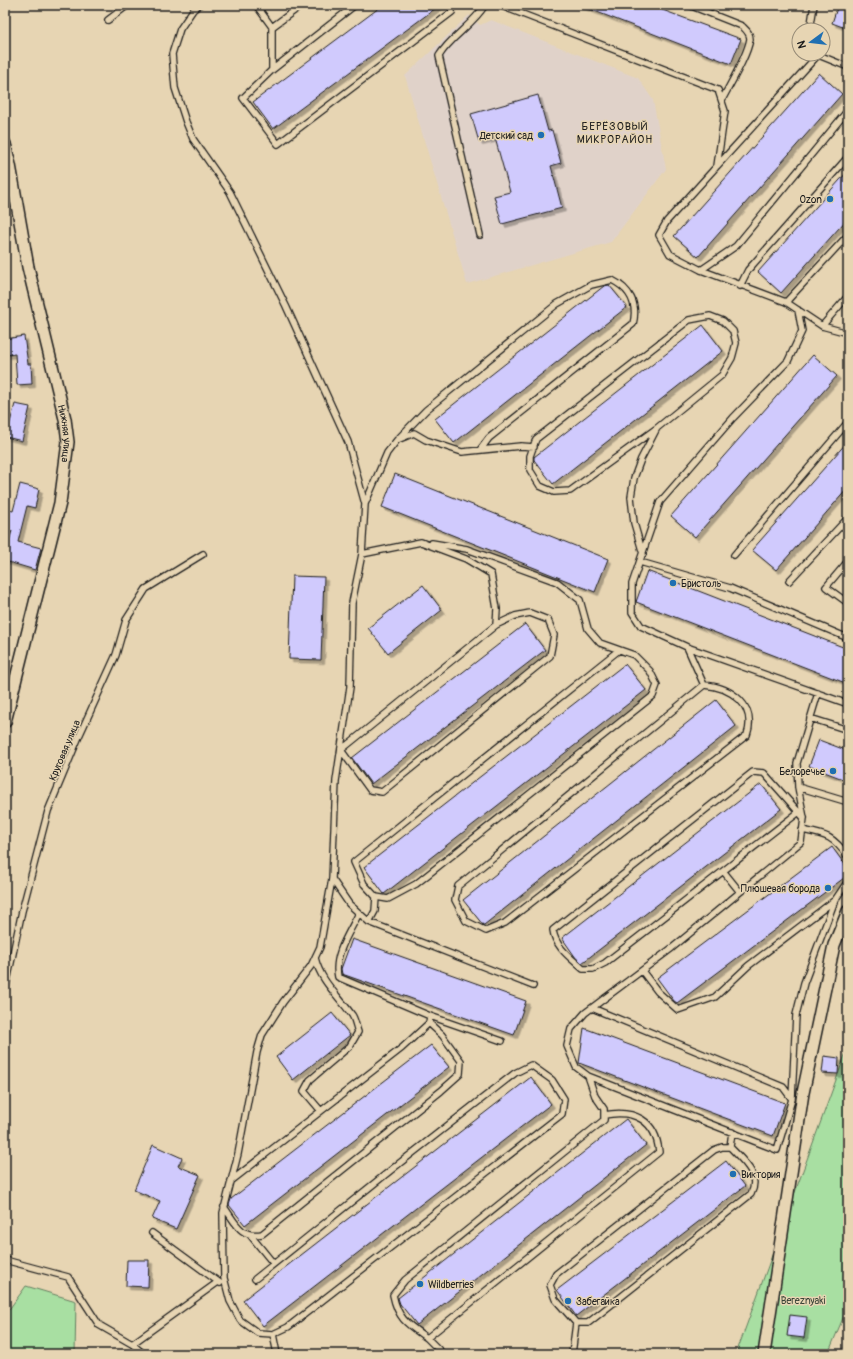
<svg xmlns="http://www.w3.org/2000/svg" width="853" height="1359" font-family="Pangolin,sans-serif">
  <style>
    .built { fill: #e0d2c9 }
    .green { fill: #a8dfa2; stroke: #627e5f }
    .building { fill: #d0cafd; stroke: #1c1c1c; filter: url(#shadow) }
    .lines { fill: none; stroke-linecap: round; stroke-linejoin: round }
    .service-casing { stroke: #1c1c1c; stroke-width: 8 }
    .minor-casing { stroke: #1c1c1c; stroke-width: 14 }
    .service { stroke: #e7d5b3; stroke-width: 5.5 }
    .minor { stroke: #e7d5b3; stroke-width: 11 }
    .poi-dot { fill: #1f6fb2; stroke: #e7d5b3; stroke-width: 1.5 }
    .labels { text-anchor: middle; stroke-width: 3; stroke-linejoin: round; paint-order: stroke }
    .poi-label { font-size: 10px; fill: #1c1c1c; stroke: #e7d5b3; text-anchor: end }
    .street-label { font-size: 10px; fill: #1c1c1c; stroke: #e7d5b3 }
    .park-label { font-size: 10px; fill: #384337; stroke: #e7d5b3 }
    .neighbourhood-label { font-size: 11px; letter-spacing: 1px; fill: #1c1c1c; stroke: #e7d5b3 }
  </style>
  <defs>
    <filter id="shadow"><feDropShadow dx="3.5" dy="3.5" stdDeviation="0" flood-color="#0004"/></filter>
  </defs>
  <rect width="100%" height="100%" fill="#e7d5b3"/>
  <filter id="ink" filterUnits="userSpaceOnUse"><feTurbulence type="fractalNoise" baseFrequency=".025" numOctaves="2"/><feDisplacementMap in="SourceGraphic" scale="8" xChannelSelector="R" yChannelSelector="G"/><feConvolveMatrix kernelMatrix="1 2 1 2 8 2 1 2 1" color-interpolation-filters="sRGB"/></filter>
  <g filter="url(#ink)">
    <!-- built -->
    <path class="built" d="M469 15 480 25 491 20 638 78 653 100 666 169 611 242 467 284 405 76Z"/>
    <!-- green -->
    <path class="green" d="M848 1047V1306L828 1354H736Z
      M26 1286 76 1301 75 1354H5V1315Z"/>
    <!-- building -->
    <path class="building" d="M383 5H440L273 129 253 102Z
      M579 5H649L741 39 731 64Z
      M838 5H848V29L832 23Z
      M819 73 842 94 698 257 674 236Z
      M538 95 548 131 552 130 561 163 551 166 562 208 502 224 494 196 510 192 495 138 479 142 471 114Z
      M848 171V218L781 293 758 272Z
      M609 285 627 307 454 443 435 419 604 286Z
      M703 325 723 351 553 484 534 460V457Z
      M24 336 28 364H31L32 384 17 385 15 354 7 355 5 339Z
      M813 355 837 376 695 537 671 516Z
      M15 404 30 407 22 441 6 437Z
      M848 441V488L776 570 752 550Z
      M395 474 608 559 595 592 382 507Z
      M20 484 39 489 35 508 27 506 18 542 41 548 35 570 5 561V554L12 531 5 529V509L13 511Z
      M647 571 848 649V684L636 602Z
      M292 576 324 577 321 660 289 659Z
      M423 585 442 610 388 653 368 628Z
      M525 624 545 650 371 784 352 758Z
      M625 664 646 690 384 894 364 867Z
      M716 700 736 726 484 925H483L463 900Z
      M819 740 848 751V781L809 766Z
      M761 784 781 809 582 963 576 958 562 938Z
      M832 847 848 869V875L677 1003 674 1001 657 978Z
      M352 939 526 1001 514 1035 342 974 341 969Z
      M332 1013 350 1035 293 1080 276 1057Z
      M584 1028 785 1103 773 1136 579 1063Z
      M431 1045 449 1067 245 1225 229 1205 231 1199Z
      M824 1056 839 1058 838 1074 822 1073Z
      M531 1077 551 1104 263 1326 243 1300Z
      M626 1119 646 1145 417 1325 400 1304 398 1298Z
      M153 1145 182 1158 178 1166 200 1175 176 1229 152 1219 160 1201 134 1190Z
      M726 1161 745 1186 576 1316 557 1290Z
      M127 1260H149L148 1287 126 1286Z
      M790 1315 807 1317 804 1338 787 1336Z"/>
    <g class="lines">
      <!-- service casing -->
      <g class="service-casing">
        <path id="service" d="M199 5 193 10 180 29 172 54 175 88 186 122 193 139 230 192 286 306 348 442 365 504 362 554 352 603 350 687 336 781 332 879 320 947 311 966 283 1002 262 1035 257 1052 238 1154 223 1213 224 1278 230 1301 240 1320 258 1333 273 1334 288 1327 562 1114 564 1099 552 1080 531 1065 515 1073 401 1162 255 1279
          M256 5 272 27V70L355 5
          M499 5 718 90 725 111 717 166
          M689 5 742 26C746 30 750 33 750 39 747 57 730 84 722 100
          M108 20 128 5
          M272 27 302 5
          M810 30 814 5
          M816 54 848 67
          M817 56 667 221 659 235 670 254 701 270 786 302 822 326 848 333
          M272 70 243 98 278 144 452 12
          M480 235 439 56C450 37 473 25 485 5
          M701 270 736 246 848 110
          M740 286 748 270 848 157
          M786 302 848 235
          M798 310 802 331 788 361 733 418 660 502 632 584V612L641 626 687 647 848 704
          M822 326 848 296
          M397 440 426 410 557 304 591 285 612 280C630 289 638 304 633 324L489 438 480 450
          M365 504 387 453 397 440 414 433 426 440 462 452 521 446 534 447
          M362 554 421 542 466 559 491 574 497 609 496 625 341 750 370 790 382 792 550 656 554 635 548 620 530 613 515 616 496 625
          M643 554 634 523 631 497 634 478 641 459 657 428 722 375 732 358 736 343 733 331 723 321 710 316 689 320 536 439 530 456V470L540 486 554 492 570 491 657 428
          M734 555 848 422
          M848 561 826 587 848 603
          M640 562 730 588 848 638
          M789 581 848 518
          M687 647 704 685
          M704 685C731 687 757 705 747 735L505 923 486 931 466 921 455 900 458 886Z
          M810 718 848 730
          M798 787 848 802
          M799 812 605 963 593 969H583C571 958 555 947 553 930L753 772 764 773 804 818
          M802 830C827 835 833 836 848 857
          M724 872 740 892
          M332 879 349 904 369 922 533 986
          M376 897 388 899 416 884 653 696 657 685 650 671 634 655 600 643 588 629 580 600 557 582 467 549 432 543
          M369 922 375 911 376 897 364 884 354 862 619 650
          M315 958C321 982 338 995 352 1015 355 1019 356 1027 358 1032L350 1046 310 1080 304 1091 321 1111
          M642 971 658 992 678 1010 715 997 748 966 835 900
          M5 991 22 911 48 811 80 734 116 655 126 620 146 589 203 554
          M592 1008 783 1087 792 1099 777 1150 588 1076 576 1067 567 1046 571 1029 585 1013 672 948 801 842 804 818 798 787 797 763 818 693
          M430 1016 502 1041
          M588 1076 595 1096 604 1109V1120L405 1280 393 1295C398 1319 407 1324 427 1338L659 1152C656 1120 634 1109 604 1115
          M792 1098 796 1015 804 983 835 900 848 881
          M722 1147H730C743 1161 761 1174 751 1194L588 1323H576L555 1299 550 1285 556 1274 714 1150Z
          M730 1147 732 1132
          M231 1181 402 1048 429 1023 430 1016 338 977C333 955 350 932 359 913
          M224 1207C236 1223 240 1238 262 1234L441 1091 460 1074 461 1061 442 1035 429 1023
          M152 1233 220 1283
          M251 1236 273 1263
          M5 1260 68 1277 99 1325 132 1344 144 1354
          M273 1334 277 1354
          M427 1338 443 1354
          M132 1344 218 1282
          M572 1354 576 1323"/>
      </g>
      <!-- minor casing -->
      <g class="minor-casing">
        <g id="minor">
          <path id="s1" d="M5 144 10 165 28 267 65 419 68 442 60 503 5 722"/>
          <path d="M764 1354 803 1093 834 945 848 911"/>
        </g>
      </g>
      <!-- service -->
      <use href="#service" class="service"/>
      <!-- minor -->
      <use href="#minor" class="minor"/>
    </g>
  </g>
  <!-- markers -->
  <g class="poi-dot">
    <circle cx="541" cy="135" r="4"/>
    <circle cx="830" cy="199" r="4"/>
    <circle cx="673" cy="583" r="4"/>
    <circle cx="833" cy="771" r="4"/>
    <circle cx="828" cy="888" r="4"/>
    <circle cx="733" cy="1174" r="4"/>
    <circle cx="420" cy="1284" r="4"/>
    <circle cx="568" cy="1301" r="4"/>
  </g>
  <g class="labels">
    <!-- poi labels -->
    <g class="poi-label">
      <text x="533" y="139">Детский сад</text>
      <text x="822" y="203">Ozon</text>
      <text x="681" y="587" text-anchor="start">Бристоль</text>
      <text x="825" y="775">Белоречье</text>
      <text x="820" y="892">Плюшевая борода</text>
      <text x="741" y="1178" text-anchor="start">Виктория</text>
      <text x="428" y="1288" text-anchor="start">Wildberries</text>
      <text x="576" y="1305" text-anchor="start">Забегайка</text>
    </g>
    <!-- street labels -->
    <g class="street-label">
      <text dy="4" stroke="none"><textPath href="#s1" startOffset="296">Нижняя улица</textPath></text>
      <text transform="translate(64 750) rotate(-67)" y="4">Круговая улица</text>
    </g>
    <!-- park labels -->
    <g class="park-label">
      <text x="803" y="1304">Bereznyaki</text>
    </g>
    <!-- neighbourhood labels -->
    <g class="neighbourhood-label">
      <text x="615" y="130">БЕРЁЗОВЫЙ<tspan x="615" dy="13">МИКРОРАЙОН</tspan></text>
    </g>
  </g>
  <!-- margin -->
  <rect width="853" height="1359" fill="none" stroke="#e7d5b3" stroke-width="20"/>
  <rect x="10" y="10" width="833" height="1339" fill="none" stroke="#1c1c1c" stroke-width="1.5" filter="url(#ink)"/>
  <!-- north arrow -->
  <g transform="translate(811 42) rotate(255)"><circle r="19" fill="#e7d5b3" stroke="#968b77"/>
  <path d="M0-3L7 15L0 10L-7 15Z" fill="#1f6fb2"/>
  <text y="-6" font-size="11" font-weight="bold" text-anchor="middle" fill="#1c1c1c">N</text>
  </g>
</svg>
